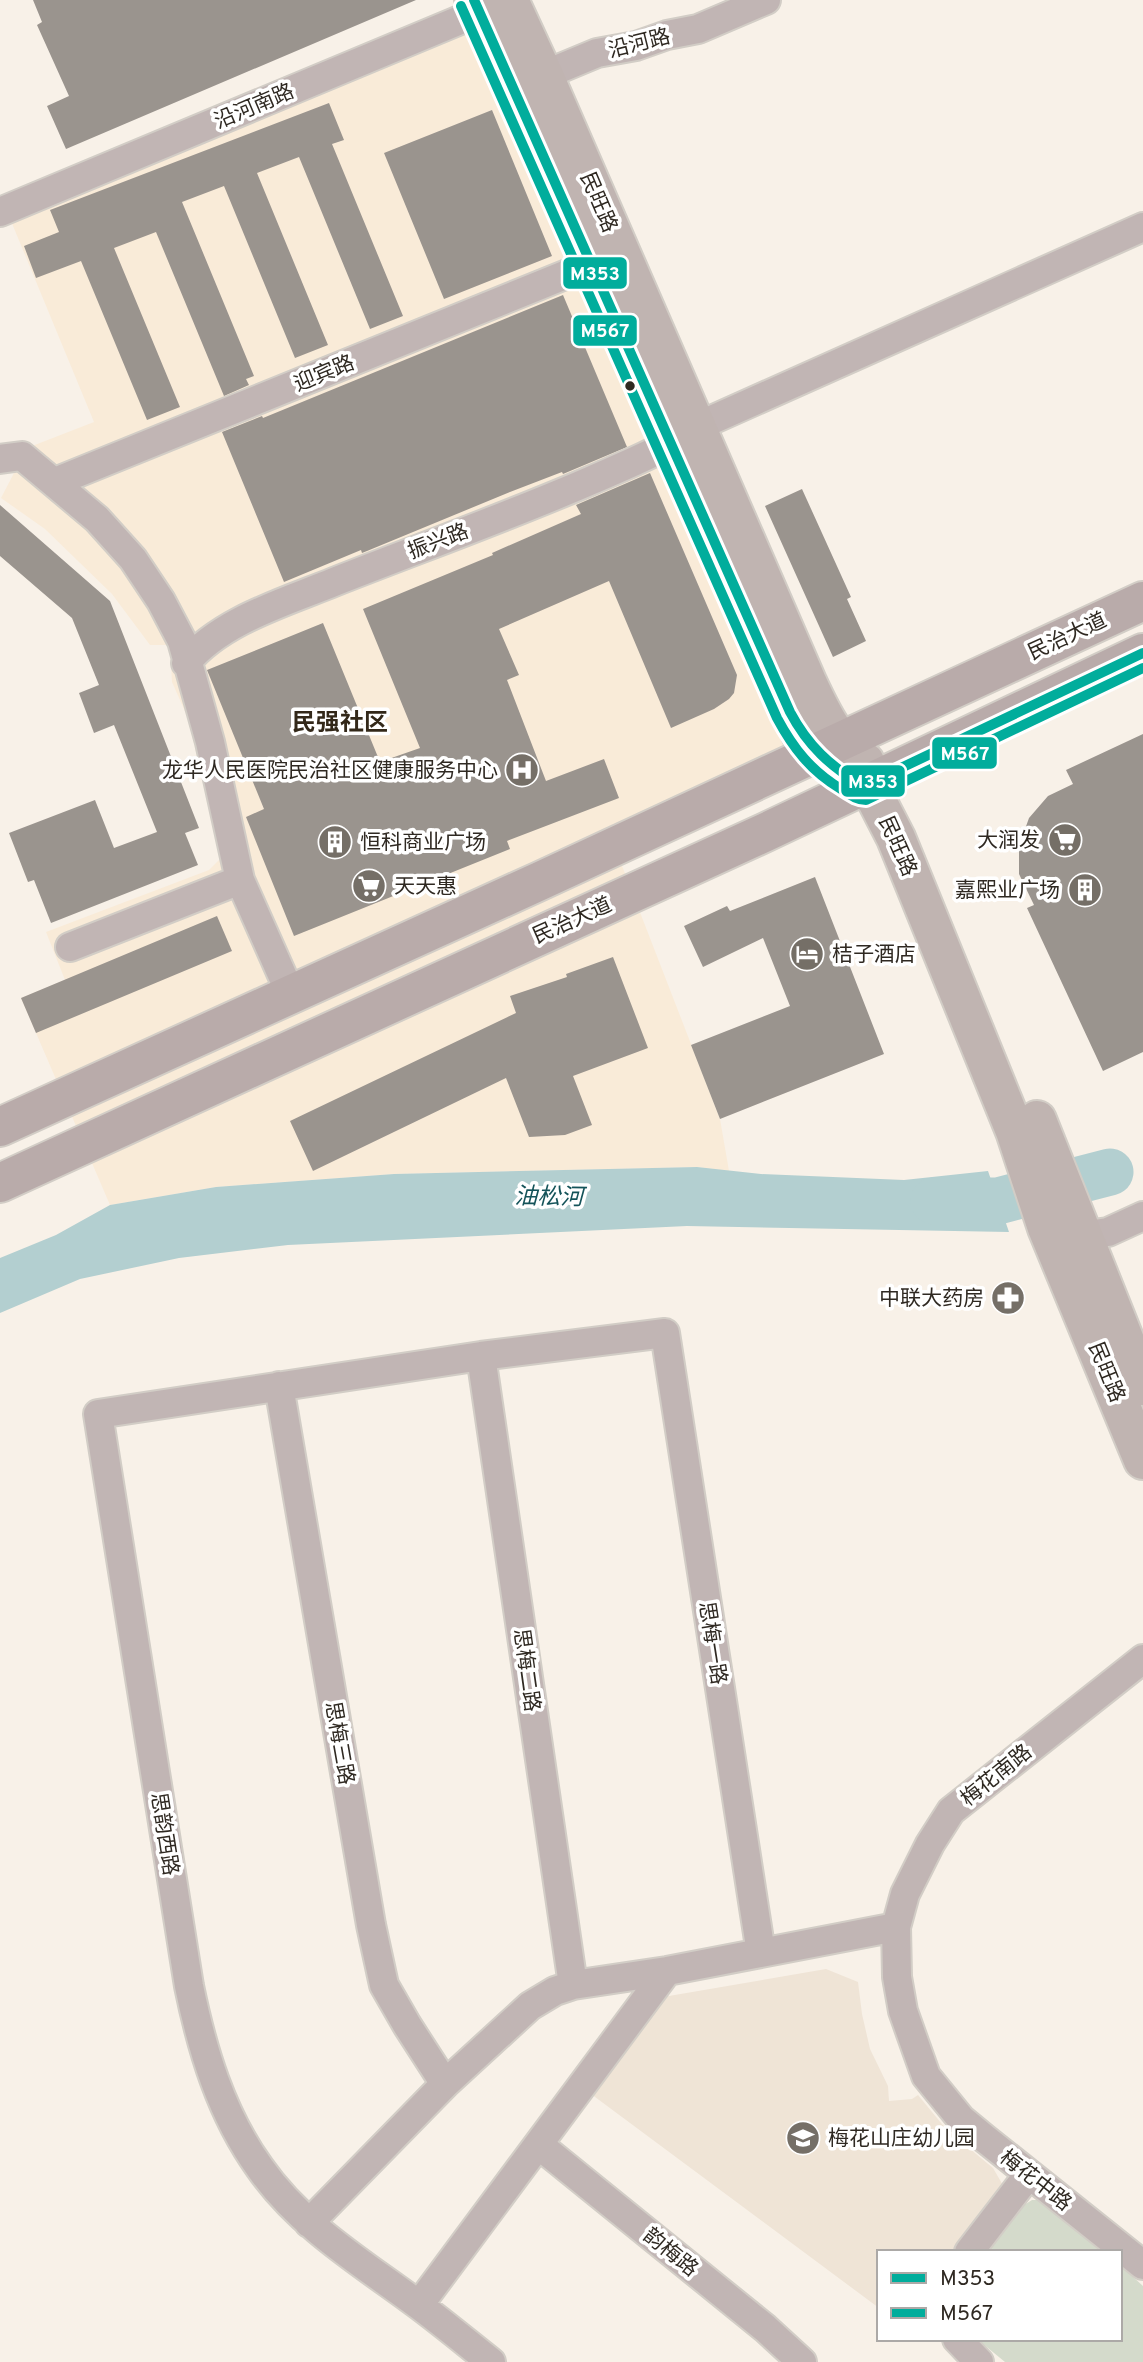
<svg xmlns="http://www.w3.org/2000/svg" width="1143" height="2362" font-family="Overpass,'Noto Sans SC',sans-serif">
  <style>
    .built { fill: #f9ebd8 }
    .education { fill: #efe4d6 }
    .green { fill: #d4dacb }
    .water { fill: #b3cfd0 }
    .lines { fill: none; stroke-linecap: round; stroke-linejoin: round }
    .river { stroke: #b3cfd0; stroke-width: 47 }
    .building { fill: #9a948e }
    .minor-casing { stroke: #d2cdc6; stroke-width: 32 }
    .secondary-casing { stroke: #d2cdc6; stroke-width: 42 }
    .primary-casing { stroke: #d2cdc6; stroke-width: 42 }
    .minor { stroke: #c1b5b4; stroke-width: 28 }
    .secondary { stroke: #c0b4b1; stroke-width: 38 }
    .primary { stroke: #b9abaa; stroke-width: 38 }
    .bus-1-casing { stroke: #fff; stroke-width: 16 }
    .bus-2-casing { stroke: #fff; stroke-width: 16 }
    .bus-1 { stroke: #01ad9c; stroke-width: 10 }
    .bus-2 { stroke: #01ad9c; stroke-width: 10 }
    .bus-dot { fill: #2f2922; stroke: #fff; stroke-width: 2.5 }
    .labels { text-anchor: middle; stroke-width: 7; stroke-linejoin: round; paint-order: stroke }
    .street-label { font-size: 21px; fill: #2f2922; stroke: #fff }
    .poi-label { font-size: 21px; fill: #2f2922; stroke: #fff; text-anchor: end }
    .water-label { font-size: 23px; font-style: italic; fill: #145359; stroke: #fff }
    .quarter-label { font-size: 24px; font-weight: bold; fill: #332819; stroke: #fff }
    .line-badge { stroke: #fff; stroke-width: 2.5 }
    .badge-label { font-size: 19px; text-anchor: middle; font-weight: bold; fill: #fff }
  </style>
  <rect width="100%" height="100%" fill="#f8f1e8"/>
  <!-- built -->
  <path class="built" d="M475 28 800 752 607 827 720 1119 729 1171 697 1167 394 1174 216 1187 110 1205 21 998 65 980 46 932 209 870 221 858 188 718 172 682 170 645H150L112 594 45 529 1 498 27 448 94 422 11 221Z"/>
  <!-- education -->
  <path class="education" d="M826 1969 858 1982 862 2014 870 2049 888 2086 889 2101 912 2099 918 2095 946 2129 993 2168 1004 2187 956 2252H879V2308L591 2094 663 1997Z"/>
  <!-- green -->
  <path class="green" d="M1032 2200H1042L1105 2252H983L1024 2205Z
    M1120 2265 1143 2286V2362H1005L977 2339H1120Z"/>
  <!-- water -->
  <path class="water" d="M697 1167 761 1174 904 1180 988 1171 1009 1232 687 1226 288 1245 179 1258 80 1279 0 1313V1258L56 1235 110 1205 216 1187 394 1174Z"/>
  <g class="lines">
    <!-- river -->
    <path class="river" d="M934 1201H998L1110 1172"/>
  </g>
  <!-- building -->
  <path class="building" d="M33 0H416L66 149 47 106 69 96 37 25 42 22Z
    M329 103 344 140 332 144 403 316 370 329 299 157 257 173 328 345 295 358 224 186 182 202 254 376 246 379 249 385 224 396 156 232 114 248 180 407 147 420 81 261 36 278 24 246 59 232 50 210Z
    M492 110 552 256 444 299 384 153Z
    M563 295 627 447 563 474 562 472 510 492 367 551 362 553 361 550 284 582 222 432 262 416 263 418Z
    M650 473 737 675 734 693 729 699 714 709 671 728 609 581 499 629 519 675 507 680 546 781 604 759 619 798 507 841 510 849 294 936 246 817 264 809 207 670 323 623 380 762 420 748 363 609 493 555 492 553 581 514 576 505Z
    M802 489 851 597 847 599 866 641 833 657 765 506Z
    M0 505 110 601 199 828 185 833 198 865 51 923 34 880 28 882 9 833 95 800 114 848 157 832 114 725 94 733 79 693 99 685 72 618 0 556Z
    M1143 734V1052L1103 1071 1027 908 1034 905 1019 874V846L1029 818 1048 796 1073 784 1066 770Z
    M815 877 884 1054 720 1119 691 1045 790 1006 763 938 703 967 684 926 727 906 730 911Z
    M217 916 232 951 36 1033 21 998Z
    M613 957 648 1048 573 1076 592 1125 565 1135 529 1137 506 1078 313 1171 290 1121 516 1013 510 996 567 977 566 974Z"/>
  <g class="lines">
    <!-- minor casing -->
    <g class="minor-casing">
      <path id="minor" d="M525 83 597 53 636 46 667 35 698 29 766 0
        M0 212 496 5
        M0 459 22 456 97 519 133 559 161 601 182 641 210 742 240 880 291 995
        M55 482 592 264
        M186 663C220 621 285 602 334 582 420 548 507 517 592 480 628 464 664 450 696 427L1143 227
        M70 947 240 880
        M1066 1238 1108 1232 1143 1216
        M481 1356 573 1985
        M279 1386 371 1925 384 1985 407 2025 445 2084
        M1143 1659 951 1811 930 1844 905 1894 896 1927 897 1977 903 2011 926 2076 961 2119 984 2138 1143 2265
        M539 2145 765 2328 802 2362
        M309 2223 445 2084 530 2006 555 1991 573 1985 667 1971 896 1927
        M969 2252 1029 2174
        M419 2305 667 1971
        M957 2339 979 2362
        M491 2362C467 2343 444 2324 420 2306 364 2264 301 2227 260 2168 221 2114 202 2050 189 1986L98 1414 481 1356 665 1333 761 1953"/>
    </g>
    <!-- secondary casing -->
    <g class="secondary-casing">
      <path id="secondary" d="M474 0 802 736 823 759 863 786 876 799 896 838 1015 1131 1047 1228 1143 1460
        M509 0 544 76 808 684C823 716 835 742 865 762
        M1037 1120 1143 1386"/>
    </g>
    <!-- primary casing -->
    <g class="primary-casing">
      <path id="primary" d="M0 1127 540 881 1143 601
        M0 1183 766 832 1143 653"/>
    </g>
    <!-- minor -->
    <use href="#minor" class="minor"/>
    <!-- secondary -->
    <use href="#secondary" class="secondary"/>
    <!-- primary -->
    <use href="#primary" class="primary"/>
    <!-- bus-1 casing -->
    <g class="bus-1-casing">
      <path id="bus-1" d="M474 0 790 712C808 746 830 766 863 786L1143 653"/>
    </g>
    <!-- bus-2 casing -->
    <g class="bus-2-casing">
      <path id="bus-2" d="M461 6 777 718C793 748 811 771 841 789 849 794 856 800 866 800L1143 668"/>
    </g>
    <!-- bus-1 -->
    <use href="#bus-1" class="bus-1"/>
    <!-- bus-2 -->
    <use href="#bus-2" class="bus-2"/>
  </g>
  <!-- icons -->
  <defs>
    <g id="hospital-disc" transform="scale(1.75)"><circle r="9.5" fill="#756f67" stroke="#fff"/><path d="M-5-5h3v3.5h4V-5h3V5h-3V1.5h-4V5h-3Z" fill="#fff"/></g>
    <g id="supermarket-disc" transform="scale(1.75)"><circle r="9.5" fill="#756f67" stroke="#fff"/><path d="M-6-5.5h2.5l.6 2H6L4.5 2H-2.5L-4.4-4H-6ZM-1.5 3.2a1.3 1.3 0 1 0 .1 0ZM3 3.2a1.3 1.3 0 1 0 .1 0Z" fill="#fff"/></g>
    <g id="building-disc" transform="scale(1.75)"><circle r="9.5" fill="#756f67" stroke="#fff"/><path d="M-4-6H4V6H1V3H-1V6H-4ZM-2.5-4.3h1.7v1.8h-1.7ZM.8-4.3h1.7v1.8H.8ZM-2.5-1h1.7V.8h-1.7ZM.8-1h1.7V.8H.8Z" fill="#fff"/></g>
    <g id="hotel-disc" transform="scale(1.75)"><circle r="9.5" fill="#756f67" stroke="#fff"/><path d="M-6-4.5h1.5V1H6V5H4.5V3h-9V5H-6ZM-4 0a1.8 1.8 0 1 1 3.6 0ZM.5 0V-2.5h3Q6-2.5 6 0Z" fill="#fff"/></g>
    <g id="pharmacy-disc" transform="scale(1.75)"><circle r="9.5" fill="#756f67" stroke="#fff"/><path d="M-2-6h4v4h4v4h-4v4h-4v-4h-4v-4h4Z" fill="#fff"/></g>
    <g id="school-disc" transform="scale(1.75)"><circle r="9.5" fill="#756f67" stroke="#fff"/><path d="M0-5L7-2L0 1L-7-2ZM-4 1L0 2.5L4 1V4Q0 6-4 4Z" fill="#fff"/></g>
  </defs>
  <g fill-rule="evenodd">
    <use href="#hospital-disc" x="522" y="770"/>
    <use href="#supermarket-disc" x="1065" y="840"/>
    <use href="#building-disc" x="335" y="842"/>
    <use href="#supermarket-disc" x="369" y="886"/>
    <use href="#building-disc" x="1085" y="890"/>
    <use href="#hotel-disc" x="807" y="954"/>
    <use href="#pharmacy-disc" x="1008" y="1298"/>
    <use href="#school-disc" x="803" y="2138"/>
  </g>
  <!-- markers -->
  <circle class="bus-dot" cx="630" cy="386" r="6"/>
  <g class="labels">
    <!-- street labels -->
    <g class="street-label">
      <text transform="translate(639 43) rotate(-14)" y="7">沿河路</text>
      <text transform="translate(254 106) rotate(-23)" y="7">沿河南路</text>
      <text transform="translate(599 202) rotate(67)" y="7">民旺路</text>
      <text transform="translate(324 373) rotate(-22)" y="7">迎宾路</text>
      <text transform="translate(438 541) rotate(-21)" y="7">振兴路</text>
      <text transform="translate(1067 636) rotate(-25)" y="7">民治大道</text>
      <text transform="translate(898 846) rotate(66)" y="7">民旺路</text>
      <text transform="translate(572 920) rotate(-24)" y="7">民治大道</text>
      <text transform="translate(1107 1372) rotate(68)" y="7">民旺路</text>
      <text transform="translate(713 1643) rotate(81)" y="7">思梅一路</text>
      <text transform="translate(527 1670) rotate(82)" y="7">思梅二路</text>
      <text transform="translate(340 1743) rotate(80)" y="7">思梅三路</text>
      <text transform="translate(996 1775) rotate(-39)" y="7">梅花南路</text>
      <text transform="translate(165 1834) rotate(81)" y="7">思韵西路</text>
      <text transform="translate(1036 2180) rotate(38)" y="7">梅花中路</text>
      <text transform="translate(671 2252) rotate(39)" y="7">韵梅路</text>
    </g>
    <!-- poi labels -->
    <g class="poi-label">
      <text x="498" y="777">龙华人民医院民治社区健康服务中心</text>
      <text x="1040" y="847">大润发</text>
      <text x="360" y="849" text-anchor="start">恒科商业广场</text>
      <text x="394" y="893" text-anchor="start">天天惠</text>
      <text x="1060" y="897">嘉熙业广场</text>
      <text x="832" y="961" text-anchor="start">桔子酒店</text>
      <text x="984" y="1305">中联大药房</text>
      <text x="828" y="2145" text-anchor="start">梅花山庄幼儿园</text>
    </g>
    <!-- water labels -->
    <g class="water-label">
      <text transform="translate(549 1196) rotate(1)" y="8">油松河</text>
    </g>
    <!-- quarter labels -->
    <g class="quarter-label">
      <text x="340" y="730">民强社区</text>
    </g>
  </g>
  <g class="line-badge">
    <rect x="562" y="256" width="66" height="34" rx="7" fill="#01ad9c"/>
    <rect x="572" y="314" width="66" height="33" rx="7" fill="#01ad9c"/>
    <rect x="931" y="736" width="67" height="34" rx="7" fill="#01ad9c"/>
    <rect x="840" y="764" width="66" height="34" rx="7" fill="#01ad9c"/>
  </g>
  <g class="badge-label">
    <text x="595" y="280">M353</text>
    <text x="605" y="337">M567</text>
    <text x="965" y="760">M567</text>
    <text x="873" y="788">M353</text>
  </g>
  <!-- legend -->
  <rect x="877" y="2250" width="245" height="91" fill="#ffffff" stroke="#aca9a7" stroke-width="2"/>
  <rect x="891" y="2273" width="35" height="10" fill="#01ad9c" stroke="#aca9a7" stroke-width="2"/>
  <text x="940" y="2285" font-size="21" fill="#2f2922">M353</text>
  <rect x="891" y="2308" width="35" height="10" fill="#01ad9c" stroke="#aca9a7" stroke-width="2"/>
  <text x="940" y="2320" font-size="21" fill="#2f2922">M567</text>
</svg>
